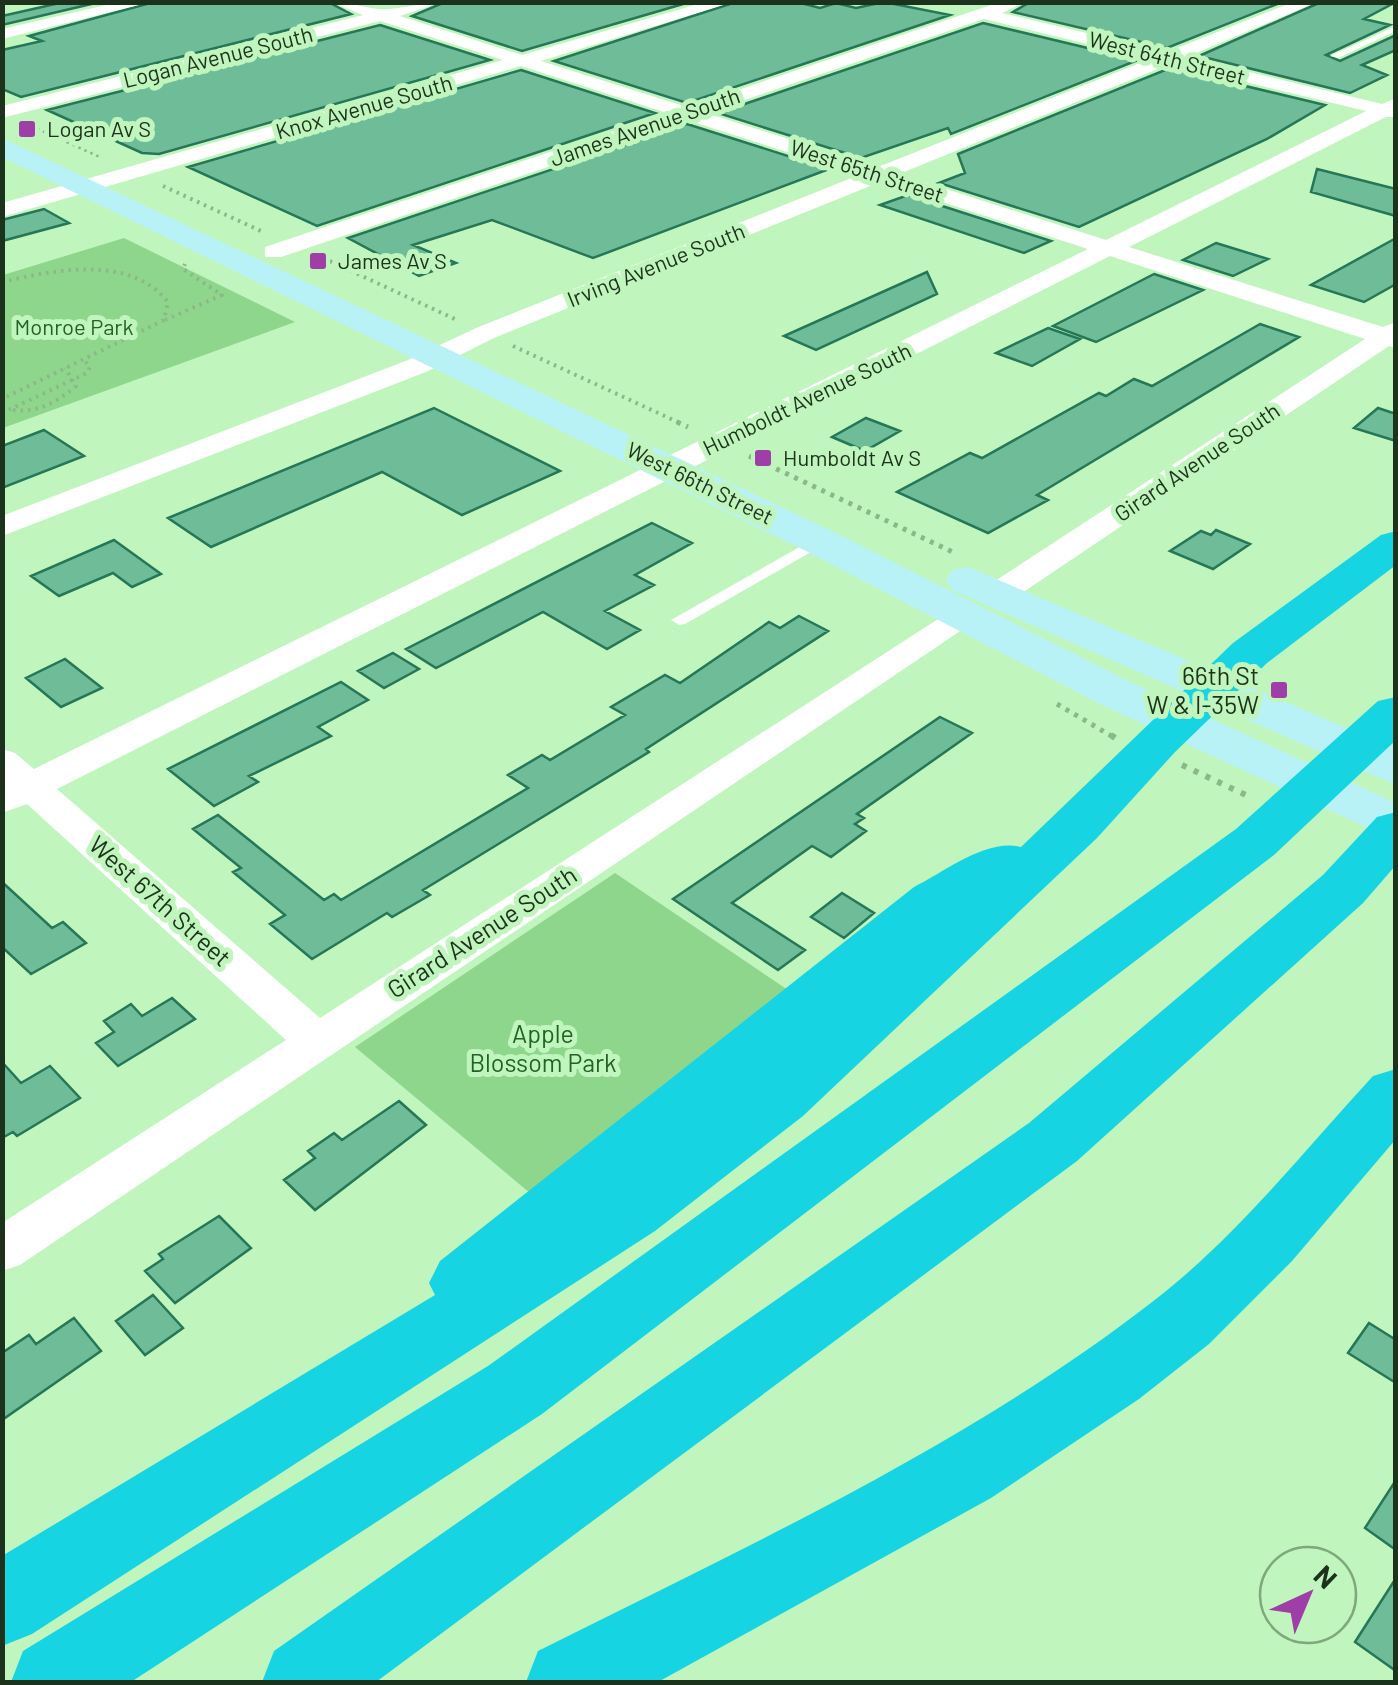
<svg xmlns="http://www.w3.org/2000/svg" width="1398" height="1685" font-family="Barlow,sans-serif">
  <style>
    .green { fill: #8fd68d }
    .building { fill: #6fbc99; stroke: #257757; stroke-width: 2.5 }
    .lines { fill: none; stroke-linecap: round; stroke-linejoin: round }
    .path-far3 { stroke: #8cb789; stroke-width: 2.5; stroke-dasharray: 2.5 4; stroke-linecap: butt }
    .path-far2 { stroke: #8cb789; stroke-width: 4; stroke-dasharray: 2.5 5; stroke-linecap: butt }
    .path-far1 { stroke: #8cb789; stroke-width: 5; stroke-dasharray: 4 6; stroke-linecap: butt }
    .path { stroke: #8cb789; stroke-width: 6; stroke-dasharray: 5 8; stroke-linecap: butt }
    .service { fill: #fff; fill-rule: evenodd }
    .minor { fill: #fff; fill-rule: evenodd }
    .secondary { fill: #b9f2f6; fill-rule: evenodd }
    .motorway { fill: #16d4e2; fill-rule: evenodd }
    .poi-dot { fill: #9e3fa8; stroke: #c0f6bd; stroke-width: 4 }
    .labels { text-anchor: middle; stroke-width: 10; stroke-linejoin: round; paint-order: stroke }
    .far-street-label { font-size: 22px; fill: #1d321c; stroke: #c0f6bd }
    .far-poi-label { font-size: 22px; fill: #1d321c; stroke: #c0f6bd; text-anchor: start }
    .far-park-label { font-size: 22px; fill: #246224; stroke: #c0f6bd }
    .poi-label { font-size: 25px; fill: #1d321c; stroke: #c0f6bd; text-anchor: end }
    .street-label { font-size: 25px; fill: #1d321c; stroke: #c0f6bd }
    .park-label { font-size: 25px; fill: #246224; stroke: #c0f6bd }
  </style>
  <rect width="100%" height="100%" fill="#c0f6bd"/>
  <!-- green -->
  <path class="green" d="M124 238 295 322 3 428V275Z
    M615 873 788 990 530 1193 355 1047Z"/>
  <!-- building -->
  <path class="building" d="M64 2H100L2 25V16Z
    M154 2H328L351 14 21 97 2 89V50L42 41 29 36Z
    M445 2H690L522 51 412 16Z
    M736 2H797L820 8 836 3 856 8 884 2 950 15 687 103 554 61Z
    M1030 2H1282L1167 48 1013 12Z
    M1321 2H1396L1364 19 1390 25 1326 55 1340 61 1396 35V50L1362 65 1387 75 1350 93 1199 56Z
    M983 23 1138 60 951 134 948 128 861 158 718 113Z
    M380 25 490 60 159 154 142 153 47 110Z
    M1170 68 1325 105 1267 139 1079 227 939 183 965 173 958 154Z
    M521 70 655 113 317 226 188 167Z
    M687 124 829 169 593 258 492 220 413 245 456 263 419 276 348 238Z
    M1317 169 1396 189V216L1311 192Z
    M908 195 1051 241 1024 253 880 205Z
    M44 209 69 223 2 241V220Z
    M1396 238V284L1364 302 1311 285Z
    M1216 243 1268 259 1233 276 1183 260Z
    M927 272 937 294 816 350 784 336Z
    M1154 274 1203 290 1096 342 1053 326Z
    M1260 324 1299 337 1037 495 1048 500 988 533 897 492 970 453 982 458 1099 393 1106 396 1134 379 1152 386Z
    M1048 328 1080 339 1032 366 996 353Z
    M434 408 560 471 462 515 382 472 211 547 168 518Z
    M1378 408 1396 414V441L1354 428Z
    M866 418 900 431 865 451 832 437Z
    M44 430 84 456 2 488V446Z
    M652 523 692 543 635 575 654 585 605 611 640 630 607 649 543 612 436 668 406 649Z
    M1216 530 1250 544 1213 569 1170 551 1201 531 1211 535Z
    M114 540 161 574 132 587 113 573 59 596 31 576Z
    M799 616 828 631 646 749 649 752 423 890 430 895 392 917 387 913 312 959 270 924 285 915 233 872 241 868 193 829 218 815 324 900 334 894 341 900 528 788 508 775 542 755 550 760 625 715 611 707 665 675 680 683 769 622 780 628Z
    M393 653 419 669 384 688 358 671Z
    M65 659 102 688 61 707 26 678Z
    M341 682 368 700 318 727 331 736 249 776 258 782 214 806 168 769Z
    M940 717 972 733 857 814 864 818 855 824 866 831 831 857 812 846 732 903 805 950 778 970 673 899Z
    M2 882 52 928 63 922 86 943 31 974 2 947Z
    M842 893 874 913 844 938 811 917Z
    M172 998 195 1019 118 1066 96 1043 114 1032 104 1021 131 1004 142 1016Z
    M2 1062 21 1083 50 1066 80 1098 17 1136 13 1132 2 1138Z
    M399 1101 426 1125 315 1210 284 1180 315 1158 308 1151 334 1133 342 1140Z
    M219 1216 251 1248 175 1303 145 1271 163 1259 159 1254Z
    M153 1295 183 1328 145 1355 116 1321Z
    M74 1318 101 1351 2 1420V1353L29 1335 36 1344Z
    M1369 1323 1396 1340V1383L1348 1353Z
    M1396 1480V1550L1365 1528Z
    M1396 1578V1671L1355 1642Z"/>
  <g class="lines">
    <!-- path-far3 -->
    <path class="path-far3" d="M31 126 102 158"/>
    <!-- path-far2 -->
    <path class="path-far2" d="M163 186 261 231
      M323 258 457 320
      M2 282C54 270 130 254 168 302L164 320 2 399
      M165 320 222 295 183 269 185 264
      M513 346 682 424
      M13 410C38 413 57 402 76 386L65 368
      M2 413 87 373 90 367 83 359"/>
    <!-- path-far1 -->
    <path class="path-far1" d="M677 422 688 427
      M749 456 955 553
      M1057 704 1115 738"/>
    <!-- path -->
    <path class="path" d="M1111 735 1115 738
      M1182 765 1248 796"/>
    <!-- service -->
    <path class="service" d="M1396 26V31L1338 58 1330 56Z
      M819 536 825 538V544L685 624 679 625 671 620Z"/>
    <!-- minor -->
    <path class="minor" d="M119 2H151L2 39V29Z
      M331 2C349 2 362 7 378 9 394 11 423 2 442 2L400 16 522 55 705 2H733L541 61 687 107 1000 2H1026L1002 13 1167 52 1293 2H1317L1187 57 1382 104 1396 98V117H1386L1129 247 1383 327 1396 322V348L1389 346 1010 601H986L981 594 986 587 1365 339 1110 256 57 789 320 1018 952 610H976L981 617 20 1265 2 1271V1223L286 1040 27 804 2 813V749L15 753 34 769 1088 249 880 182 494 338 426 372 2 536V516L408 360 476 328 859 175 687 120 281 257H265V247L667 113 521 66 2 217V203L503 60 380 21 2 118V106L363 15ZM984 19 1150 59 878 167 706 113ZM1170 64 1366 111 1106 240 899 174Z"/>
    <!-- secondary -->
    <path class="secondary" d="M2 138 834 532 1130 682 1396 803V841L1096 702 804 550 2 157Z
      M968 567 1396 749V785L952 590 946 580 952 570Z"/>
    <!-- motorway -->
    <path class="motorway" d="M1396 531V565L1267 663 1175 752 1097 838 803 1116 655 1231 32 1634 2 1646V1556L435 1295 429 1283 440 1261 914 887C944 872 987 838 1021 847L1233 643 1381 535Z
      M1396 697V740L1274 855 542 1414 131 1682H11L23 1651 488 1366 1236 829 1378 701Z
      M1396 812V865L1363 903 1077 1161 376 1682H262L274 1651 1029 1123 1323 875 1377 817Z
      M1396 1069V1139L1292 1261 1209 1344 1139 1399 991 1498 658 1682H526L538 1651C749 1545 969 1445 1156 1299 1238 1235 1303 1152 1373 1076Z"/>
  </g>
  <!-- markers -->
  <g class="poi-dot">
    <rect x="17" y="119" width="20" height="20" rx="5"/>
    <rect x="308" y="251" width="20" height="20" rx="5"/>
    <rect x="753" y="448" width="20" height="20" rx="5"/>
    <rect x="1269" y="680" width="20" height="20" rx="5"/>
  </g>
  <g class="labels">
    <!-- far-street labels -->
    <g class="far-street-label">
      <text transform="translate(218 57) rotate(-14)" y="8">Logan Avenue South</text>
      <text transform="translate(1167 58) rotate(14)" y="8">West 64th Street</text>
      <text transform="translate(364 107) rotate(-16)" y="8">Knox Avenue South</text>
      <text transform="translate(645 127) rotate(-19)" y="8">James Avenue South</text>
      <text transform="translate(867 171) rotate(18)" y="8">West 65th Street</text>
      <text transform="translate(656 265) rotate(-22)" y="8">Irving Avenue South</text>
      <text transform="translate(807 399) rotate(-26)" y="8">Humboldt Avenue South</text>
      <text transform="translate(1197 462) rotate(-34)" y="8">Girard Avenue South</text>
      <text transform="translate(700 483) rotate(26)" y="8">West 66th Street</text>
    </g>
    <!-- far-poi labels -->
    <g class="far-poi-label">
      <text x="47" y="137">Logan Av S</text>
      <text x="338" y="269">James Av S</text>
      <text x="783" y="466">Humboldt Av S</text>
    </g>
    <!-- far-park labels -->
    <g class="far-park-label">
      <text x="74" y="335">Monroe Park</text>
    </g>
    <!-- poi labels -->
    <g class="poi-label">
      <text x="1259" y="685">66th St<tspan x="1259" dy="29">W &amp; I-35W</tspan></text>
    </g>
    <!-- street labels -->
    <g class="street-label">
      <text transform="translate(160 901) rotate(42)" y="9">West 67th Street</text>
      <text transform="translate(482 932) rotate(-33)" y="9">Girard Avenue South</text>
    </g>
    <!-- park labels -->
    <g class="park-label">
      <text x="543" y="1043">Apple<tspan x="543" dy="29">Blossom Park</tspan></text>
    </g>
  </g>
  <!-- border -->
  <rect width="1398" height="1685" fill="none" stroke="#1d321c" stroke-width="10"/>
  <!-- north arrow -->
  <g transform="translate(1308 1595) rotate(44)"><circle r="48" fill="#c0f6bd" stroke="#7fa87d" stroke-width="2.5"/>
  <path d="M0-8L18 38L0 25L-18 38Z" fill="#9e3fa8"/>
  <text y="-15" font-size="28" font-weight="bold" text-anchor="middle" fill="#1d321c">N</text>
  </g>
</svg>
